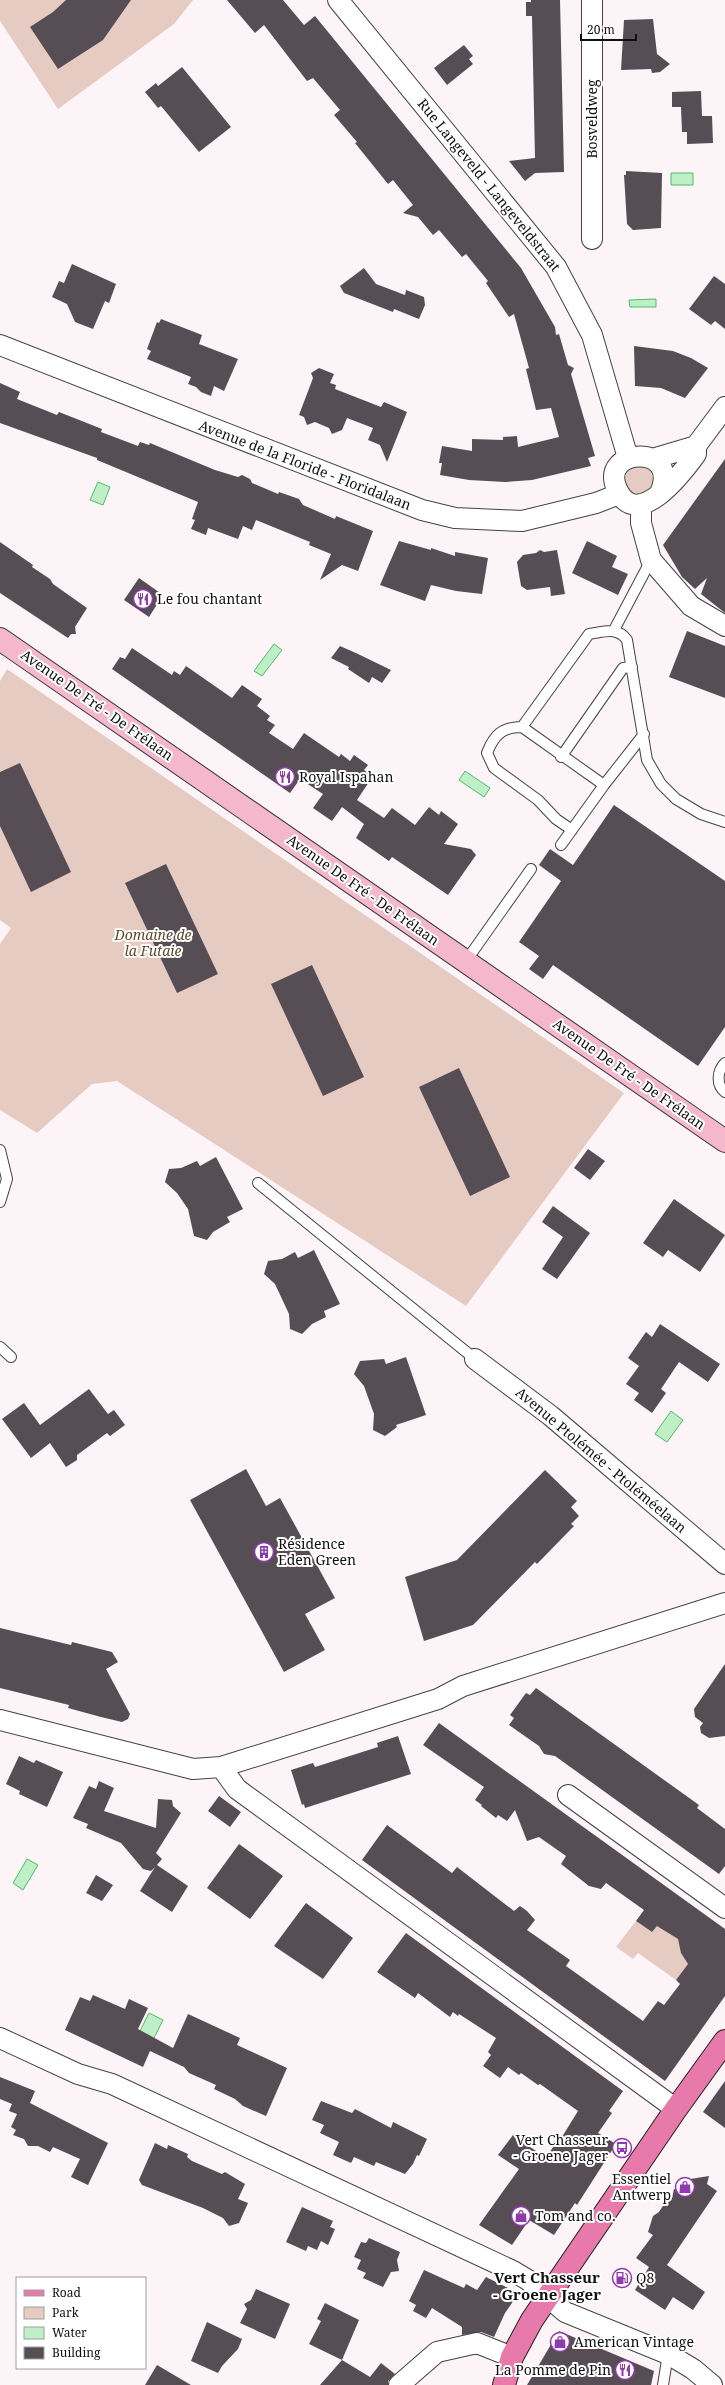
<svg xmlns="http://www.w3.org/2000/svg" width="725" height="2385" font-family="'Noto Serif',serif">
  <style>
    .green { fill: #e5cbc1 }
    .water { fill: #beefc6; stroke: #4fbd64 }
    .building { fill: #574d55 }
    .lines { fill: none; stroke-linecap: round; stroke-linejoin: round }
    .service-casing { stroke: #434343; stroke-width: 12 }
    .minor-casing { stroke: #434343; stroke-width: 22 }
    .secondary-casing { stroke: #323232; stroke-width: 24 }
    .primary-casing { stroke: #212121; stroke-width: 24 }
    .service { stroke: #fff; stroke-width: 10 }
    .minor { stroke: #fff; stroke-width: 20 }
    .secondary { stroke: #f5b7cb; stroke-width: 22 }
    .primary { stroke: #e77aab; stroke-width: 22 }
    .labels { text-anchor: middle; stroke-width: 4; stroke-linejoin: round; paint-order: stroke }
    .street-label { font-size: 14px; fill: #101010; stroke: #fff }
    .poi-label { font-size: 14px; fill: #101010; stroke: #fff; text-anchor: start }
    .park-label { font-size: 14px; font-style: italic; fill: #604828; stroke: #fff }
    .neighbourhood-label { font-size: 15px; font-weight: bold; fill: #101010; stroke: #fff }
  </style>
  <rect width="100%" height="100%" fill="#fdf4f8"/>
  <!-- green -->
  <path class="green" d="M0 0H193L174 24 58 109 0 21Z
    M625 480a14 14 0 1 1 28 0a14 14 0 1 1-28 0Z
    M7 669 624 1093 466 1306 117 1081 92 1084 37 1133 0 1110V944L11 928 0 920V681Z
    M636 1921 652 1932 657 1925 678 1939 683 1956 689 1963 676 1980 638 1953 633 1959 616 1947Z"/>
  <!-- water -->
  <path class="water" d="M671 173H693V185H671Z
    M656 299V307H630L629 300Z
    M98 482 110 487 103 505 90 500Z
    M274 644 282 650 262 676 254 671Z
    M465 771 490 788 484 797 459 780Z
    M671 1411 683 1420 667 1442 655 1434Z
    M27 1859 38 1865 23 1890 13 1883Z
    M149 2013 163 2020 150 2046 136 2039Z"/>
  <!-- building -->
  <path class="building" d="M66 0H131L103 40 58 69 30 27 53 12Z
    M227 0H283L304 25 315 16 521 268 555 327 556 335 559 334 568 365 574 368 571 374 595 456 588 458 591 466 532 480 505 482 469 480 440 475 442 463H439L442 446 472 451V439L503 440V437L517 436 518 447 559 437 551 408 536 410 526 369 529 368 514 314 509 317 486 283 488 281 466 254 462 257 439 230 433 235 418 217 403 213 413 205 393 180 388 184 355 143 357 142 334 115 340 110 313 78 307 81 264 25 255 33Z
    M531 0H560L564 172 535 173 525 181 509 161 535 158 532 16H526V2H531Z
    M653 19 657 54 670 64 660 72 652 73 651 69 621 70 624 20Z
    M464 45 473 56 469 59 473 64 447 85 434 68Z
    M182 67 231 127 199 152 161 106 158 108 145 92 156 83 158 86Z
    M701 91 702 116H712L713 143 687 144V132H682L681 107H672V92Z
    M626 171 662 173 661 228 633 230 627 224 624 175H626Z
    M72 264 116 284 109 303 105 301 93 329 75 322 67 304 52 297 59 281 64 283Z
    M364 268 376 284 405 295 406 290 424 297 425 305 419 319 394 309 393 312 344 293 340 286Z
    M714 276 725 284V329L715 321 711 325 689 309Z
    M161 319 202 335 199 344 238 359 224 391 214 386 211 396 201 392 196 387 188 384 191 377 147 359 151 351 147 349 157 322 159 323Z
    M634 346 673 351 691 358 708 368 685 398 661 388 635 386Z
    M319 368 334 374 330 383 336 385 335 389 381 407 384 402 407 412 387 462 380 445 368 440 373 428 347 418 342 430 332 434 329 428 315 422 307 425 304 417 299 415 313 378 311 373Z
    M0 383 20 392 17 399 57 415 59 412 102 429 101 432 138 446 140 442 149 445 150 443 215 470 238 477 242 475 250 479 252 483 278 494 279 492 299 499 303 505 335 519 336 516 373 531 358 571 342 565 320 580 331 554 309 545 310 542 256 520 252 530 243 526 238 539 208 528 206 535 191 529 195 520 192 519 198 502 97 460V458L0 423Z
    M725 459V613L701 594 707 578 695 589 682 577 663 545Z
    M399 541 431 550V548L455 556V552L488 558 482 594 456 591 431 585 425 601 380 585Z
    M587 541 617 556 612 567 628 574 618 595 572 573Z
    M0 542 33 565 32 567 50 579 53 584 87 608 75 627 76 634H71L68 638 0 593Z
    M540 550 544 552 557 550 565 594 551 596 550 587 527 590 521 586 517 562 523 555 536 553Z
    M139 578 163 595 149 617 124 600Z
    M687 631 725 646V698L669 677Z
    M340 646 358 654 391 670 382 683 372 677 369 683 348 669 349 667 331 658Z
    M132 648 172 675 174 671 180 675 186 666 232 698 242 685 262 699 257 706 270 716 267 720 275 725 269 733 293 749 304 733 339 757 341 754 350 761 354 755 368 765 364 770 373 776 357 800 384 818 392 808 415 825 429 807 439 815 441 811 458 824 444 844 471 849 476 855 448 895 392 857 389 861 356 838 364 824 342 807 332 821 313 808 323 794 300 779 290 793 112 669 120 657 125 659Z
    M20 763 71 872 31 892 0 826V772Z
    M614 805 725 881V1027L698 1066 553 965 543 979 529 969 539 956 519 942 561 881 539 865 550 849 573 865Z
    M166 864 218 974 177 993 125 883Z
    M312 965 364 1077 323 1096 271 984Z
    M459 1068 510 1177 470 1196 419 1087Z
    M588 1149 605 1161 590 1180 574 1168Z
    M216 1157 243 1209 227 1217 230 1222 213 1232 207 1240 194 1236 188 1209 177 1193 165 1182 169 1169 181 1168 197 1161 200 1166Z
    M674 1199 725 1235 700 1272 668 1250 663 1257 643 1243Z
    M553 1206 590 1233 557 1279 542 1269 563 1237 542 1222Z
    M314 1250 340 1304 324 1311 326 1317 312 1324 302 1334 290 1329 289 1314 275 1284 264 1274 268 1261 282 1259 295 1252 298 1258Z
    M660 1324 720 1364 708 1382 679 1362 661 1389 666 1393 652 1413 634 1400 639 1393 626 1384 639 1366 628 1358 646 1332 652 1337Z
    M406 1357 426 1415 396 1425 397 1427 385 1436 373 1430 374 1414 364 1386 354 1374 360 1361 384 1359 386 1364Z
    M89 1389 108 1414 114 1410 125 1425 110 1436 107 1433 77 1455V1460L66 1467 50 1443 31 1458 2 1419 24 1403 40 1425Z
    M246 1469 266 1506 280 1498 335 1598 305 1614 325 1650 284 1672 190 1500Z
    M545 1470 577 1501 571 1507 579 1516 571 1524 574 1526 537 1564 535 1562 473 1625 424 1641 405 1577 457 1560Z
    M0 1628 71 1645 72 1642 112 1652 118 1662 106 1669 130 1714 128 1719 122 1722 101 1717 68 1708 69 1705 0 1688Z
    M725 1664V1736L709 1738 701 1733 700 1727 703 1723 695 1717 694 1709Z
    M536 1688 699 1805 697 1808 725 1829V1866L719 1874 555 1756 544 1754 539 1746 509 1725 514 1718 510 1715 526 1693 530 1695Z
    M439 1723 725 1929V1996L665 2081 362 1860 387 1825 452 1873 457 1867 514 1911 520 1906 527 1911 535 1920 527 1930 570 1960 566 1966 643 2021 658 2001 664 2005 680 1984 676 1980 688 1964 681 1953 678 1939 657 1926 652 1932 636 1921 644 1910 606 1883 601 1889 589 1886 561 1864 566 1856 539 1837 527 1841 515 1810 507 1821 498 1815 496 1818 481 1806 482 1805 475 1800 484 1787 423 1745Z
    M398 1736 411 1774 305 1808 304 1804 302 1805 291 1770 313 1763 315 1767 378 1747 377 1743Z
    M19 1756 34 1763 36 1760 63 1772 47 1807 19 1794 20 1791 6 1784Z
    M99 1781 114 1788 104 1811 156 1828 158 1799 172 1800 173 1806 181 1813 156 1853 162 1859 157 1865 188 1886 172 1912 140 1891 155 1867 151 1871 143 1869 121 1843 86 1828 88 1824 73 1818 89 1786 96 1789Z
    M219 1796 241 1812 230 1827 208 1811Z
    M239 1844 283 1876 250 1919 207 1888Z
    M96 1875 113 1885 102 1901 86 1893Z
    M306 1903 353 1938 323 1979 274 1946Z
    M406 1933 623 2091 609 2111 612 2113 598 2133 616 2144 577 2205 575 2203 554 2235 529 2220 512 2245 479 2225 519 2169 498 2155 513 2135 546 2158 555 2144 557 2145 578 2111 547 2089 540 2084 538 2085 521 2073 519 2075 508 2067 500 2078 483 2066 491 2055 488 2052 496 2038 459 2014 458 2016 453 2012 450 2017 418 1993 415 1998 377 1972Z
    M93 1995 125 2009 129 1999 148 2008 138 2029 173 2048 188 2014 240 2038 237 2045 287 2068 266 2116 243 2106 235 2099 214 2089 216 2085 189 2073 184 2067 150 2051 143 2067 65 2030 80 1997 90 2001Z
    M0 2077 35 2091 30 2103 108 2143 88 2185 71 2177 80 2159 53 2147 50 2152 38 2146H28L24 2139 13 2135 16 2130 11 2127 17 2114 9 2111 12 2104 0 2099Z
    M725 2081V2128L703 2112Z
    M321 2101 352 2113 355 2109 391 2128 393 2122 427 2139 419 2156 417 2155 413 2164 405 2174 376 2162 374 2166 354 2157 351 2163 333 2155 339 2142 320 2133 324 2125 312 2120Z
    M155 2143 167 2149 168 2145 188 2154 187 2157 192 2161 222 2174 225 2172 245 2184 238 2199 248 2203 239 2223 229 2226 223 2218 203 2208 142 2185 139 2180Z
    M709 2176 707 2184 717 2191 667 2265 705 2292 693 2310 673 2297 665 2310 635 2290 649 2267 636 2258 653 2235 648 2232 653 2216 659 2212 668 2198H672L674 2189 690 2192 684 2180Z
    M302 2207 333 2221 330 2227 335 2229 328 2245 321 2241 317 2250 308 2246 306 2251 286 2242Z
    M369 2238 400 2252 397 2260 399 2271 391 2272 383 2287 363 2278 366 2273 357 2269 361 2260 354 2257 361 2242 366 2243Z
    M424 2270 464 2288 466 2284 477 2290 486 2277 514 2291 516 2297 505 2313 494 2337 481 2332 462 2335V2327L432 2308 426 2318 413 2311 416 2305 409 2301Z
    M256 2289 290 2304 275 2339 240 2323 247 2309 244 2304 251 2300Z
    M325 2303 359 2320 342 2360 309 2344 321 2321 317 2319Z
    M207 2322 242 2339 238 2349 222 2366 218 2373 191 2361Z
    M559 2331 654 2371 651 2385H527Z
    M342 2360 370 2377 381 2363 395 2374 388 2381V2385H320Z
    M157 2365 191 2385H145Z"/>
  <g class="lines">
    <!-- service casing -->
    <g class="service-casing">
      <path id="service" d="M614 630 651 560
        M522 727C502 727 494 735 487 753L494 768 538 800 556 819 572 830
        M561 757 623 668 632 667
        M604 785 522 727 589 634C604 632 617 626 627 640L647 760 661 784 676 799 701 814 725 822
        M561 845 604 785 644 734
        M466 961 531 869
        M725 1063C717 1071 716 1085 725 1092
        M0 1150 7 1179 0 1202
        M258 1183 475 1359
        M0 1347 11 1357
        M663 2385 668 2354"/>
    </g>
    <!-- minor casing -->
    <g class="minor-casing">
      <path id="minor" d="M338 0 556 267 592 335 628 458
        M592 0V239
        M0 345 422 510 455 518 522 521 596 503 619 494
        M652 459 696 446 725 407
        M660 493C682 443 598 447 617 489 637 533 683 472 696 454V446
        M641 504V523L651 560 691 606 725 626
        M475 1359 551 1416 725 1564
        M0 1720 193 1769 221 1767 438 1699 463 1686 725 1603
        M221 1767 237 1789 676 2109
        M568 1795 725 1908
        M0 2038 78 2074 112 2084 513 2271 528 2280 565 2312 668 2354 693 2369 712 2385
        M399 2385 437 2352 477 2343 512 2357"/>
    </g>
    <!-- secondary casing -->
    <g class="secondary-casing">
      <path id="secondary" d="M0 639 725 1141"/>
    </g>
    <!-- primary casing -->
    <g class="primary-casing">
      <path id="primary" d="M504 2385 512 2357 532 2320 676 2109 725 2041"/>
    </g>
    <!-- service -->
    <use href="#service" class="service"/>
    <!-- minor -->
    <use href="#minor" class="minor"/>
    <!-- secondary -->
    <use href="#secondary" class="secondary"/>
    <!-- primary -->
    <use href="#primary" class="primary"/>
  </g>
  <!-- icons -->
  <defs>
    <g id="restaurant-ring" transform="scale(1)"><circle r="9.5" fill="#fff" stroke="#9139af" stroke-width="1.5"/><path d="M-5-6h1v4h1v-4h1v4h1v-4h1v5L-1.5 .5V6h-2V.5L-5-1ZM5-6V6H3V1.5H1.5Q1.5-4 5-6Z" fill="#9139af"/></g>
    <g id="building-ring" transform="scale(1)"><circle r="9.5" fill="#fff" stroke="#9139af" stroke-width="1.5"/><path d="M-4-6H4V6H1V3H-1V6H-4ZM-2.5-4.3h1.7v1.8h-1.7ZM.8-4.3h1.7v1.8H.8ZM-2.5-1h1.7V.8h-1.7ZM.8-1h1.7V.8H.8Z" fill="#9139af"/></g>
    <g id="bus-ring" transform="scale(1)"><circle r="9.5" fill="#fff" stroke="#9139af" stroke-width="1.5"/><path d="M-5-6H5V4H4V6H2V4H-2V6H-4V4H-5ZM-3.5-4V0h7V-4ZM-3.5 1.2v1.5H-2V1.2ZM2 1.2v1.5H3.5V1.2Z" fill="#9139af"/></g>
    <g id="shop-ring" transform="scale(1)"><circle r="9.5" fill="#fff" stroke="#9139af" stroke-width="1.5"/><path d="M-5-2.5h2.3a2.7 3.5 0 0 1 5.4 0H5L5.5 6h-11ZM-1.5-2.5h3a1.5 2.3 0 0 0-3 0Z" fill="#9139af"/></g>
    <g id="fuel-ring" transform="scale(1)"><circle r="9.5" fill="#fff" stroke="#9139af" stroke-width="1.5"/><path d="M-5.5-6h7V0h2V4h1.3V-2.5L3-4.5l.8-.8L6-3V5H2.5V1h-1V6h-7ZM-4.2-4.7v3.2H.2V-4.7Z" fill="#9139af"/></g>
  </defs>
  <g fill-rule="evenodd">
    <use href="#restaurant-ring" x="143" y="599"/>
    <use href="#restaurant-ring" x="285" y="777"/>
    <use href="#building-ring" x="264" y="1552"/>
    <use href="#bus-ring" x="622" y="2148"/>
    <use href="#shop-ring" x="685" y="2187"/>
    <use href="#shop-ring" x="521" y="2216"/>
    <use href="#fuel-ring" x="622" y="2278"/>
    <use href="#shop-ring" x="560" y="2342"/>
    <use href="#restaurant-ring" x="625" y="2370"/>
  </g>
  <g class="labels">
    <!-- street labels -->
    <g class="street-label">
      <text transform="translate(592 119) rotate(-90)" y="5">Bosveldweg</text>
      <text transform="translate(489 185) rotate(51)" y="5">Rue Langeveld - Langeveldstraat</text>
      <text transform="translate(305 465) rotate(21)" y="5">Avenue de la Floride - Floridalaan</text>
      <text transform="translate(97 705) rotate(35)" y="5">Avenue De Fré - De Frélaan</text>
      <text transform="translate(363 890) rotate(35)" y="5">Avenue De Fré - De Frélaan</text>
      <text transform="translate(629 1074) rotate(35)" y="5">Avenue De Fré - De Frélaan</text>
      <text transform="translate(601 1460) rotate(40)" y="5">Avenue Ptolémée - Ptoléméelaan</text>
    </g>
    <!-- poi labels -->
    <g class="poi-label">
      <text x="157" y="604">Le fou chantant</text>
      <text x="299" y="782">Royal Ispahan</text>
      <text x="278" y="1549">Résidence<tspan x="278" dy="16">Eden Green</tspan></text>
      <text x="608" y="2145" text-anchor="end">Vert Chasseur<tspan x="608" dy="16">- Groene Jager</tspan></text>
      <text x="671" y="2184" text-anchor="end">Essentiel<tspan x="671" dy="16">Antwerp</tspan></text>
      <text x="535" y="2221">Tom and co.</text>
      <text x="636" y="2283">Q8</text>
      <text x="574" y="2347">American Vintage</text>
      <text x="611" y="2375" text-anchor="end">La Pomme de Pin</text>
    </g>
    <!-- park labels -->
    <g class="park-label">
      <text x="153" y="940">Domaine de<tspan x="153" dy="16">la Futaie</tspan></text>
    </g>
    <!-- neighbourhood labels -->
    <g class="neighbourhood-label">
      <text x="547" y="2283">Vert Chasseur<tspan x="547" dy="17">- Groene Jager</tspan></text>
    </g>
  </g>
  <!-- legend -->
  <rect x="16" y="2277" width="130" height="92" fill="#ffffff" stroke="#9f9f9f"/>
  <rect x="24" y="2290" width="20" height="6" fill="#e77aab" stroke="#9f9f9f"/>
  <text x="52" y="2297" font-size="12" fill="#101010">Road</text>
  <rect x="24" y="2307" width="20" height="12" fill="#e5cbc1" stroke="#9f9f9f"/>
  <text x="52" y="2317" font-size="12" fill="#101010">Park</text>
  <rect x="24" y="2327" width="20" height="12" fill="#beefc6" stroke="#9f9f9f"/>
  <text x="52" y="2337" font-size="12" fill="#101010">Water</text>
  <rect x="24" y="2347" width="20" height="12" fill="#574d55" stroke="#9f9f9f"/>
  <text x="52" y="2357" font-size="12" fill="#101010">Building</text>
  <!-- scale -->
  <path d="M581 34v6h55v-6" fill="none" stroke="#101010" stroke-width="2"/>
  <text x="587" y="34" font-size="12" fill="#101010" stroke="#ffffff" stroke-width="3" paint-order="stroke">20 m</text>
</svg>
